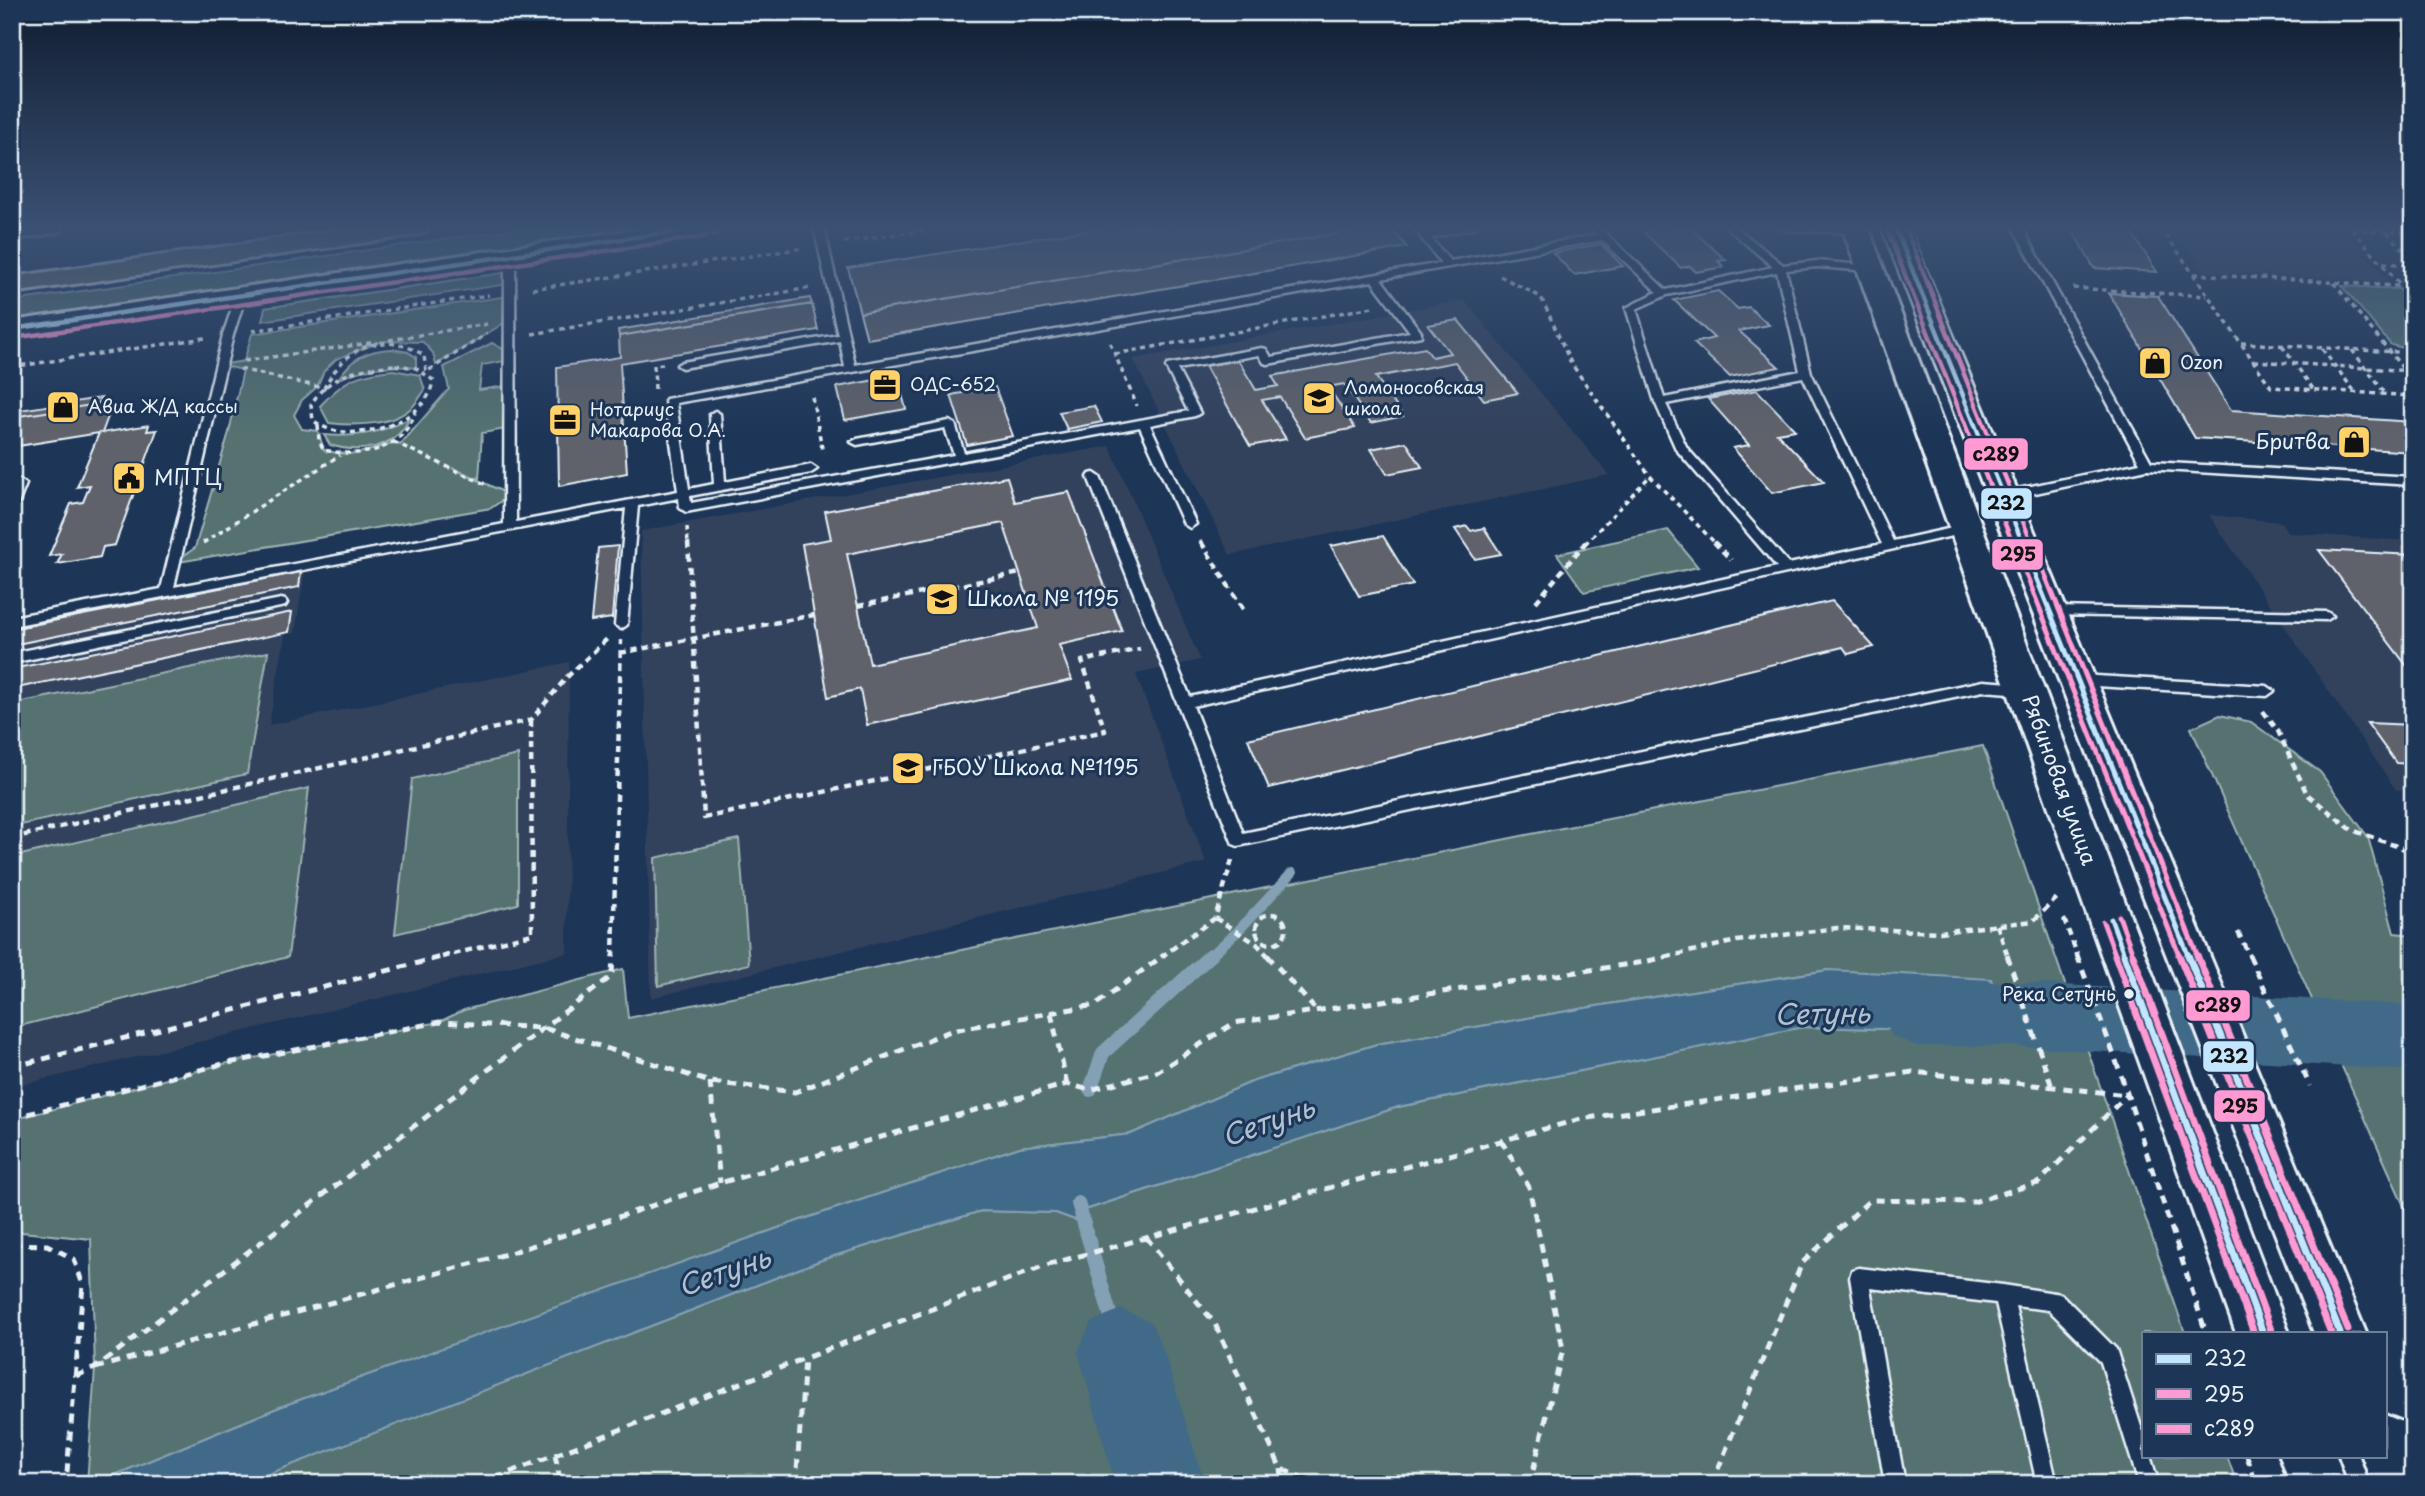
<svg xmlns="http://www.w3.org/2000/svg" width="2425" height="1496" font-family="'Playpen Sans',sans-serif">
  <style>
    .built { fill: #31425d }
    .green { fill: #557270; stroke: #9eb2b4; stroke-width: 2 }
    .water { fill: #416a88; stroke: #84a0b5; stroke-width: 2 }
    .lines { fill: none; stroke-linecap: round; stroke-linejoin: round }
    .stream-far1 { stroke: #84a0b5; stroke-width: 10 }
    .stream { stroke: #84a0b5; stroke-width: 14 }
    .river { fill: #416a88; fill-rule: evenodd }
    .building { fill: #5f626a; stroke: #e8f1f8; stroke-width: 2; fill-rule: evenodd }
    .service-casing { stroke: #e8f1f8; stroke-width: 5 }
    .secondary-casing { stroke: #e8f1f8; stroke-width: 6 }
    .primary-casing { stroke: #e8f1f8; stroke-width: 6 }
    .path-far2 { stroke: #e8f1f8; stroke-width: 3.5; stroke-dasharray: 5 4.5; stroke-linecap: butt }
    .path-far1 { stroke: #e8f1f8; stroke-width: 4.5; stroke-dasharray: 7 5; stroke-linecap: butt }
    .path { stroke: #e8f1f8; stroke-width: 5; stroke-dasharray: 9 7; stroke-linecap: butt }
    .service { fill: #1d3557; fill-rule: evenodd }
    .secondary { fill: #1d3557; fill-rule: evenodd }
    .primary { fill: #6b7065; fill-rule: evenodd }
    .bus-1-far2-casing { stroke: #1d3557; stroke-width: 9 }
    .bus-1-far1-casing { stroke: #1d3557; stroke-width: 10 }
    .bus-1-casing { stroke: #1d3557; stroke-width: 12 }
    .bus-2-far2-casing { stroke: #1d3557; stroke-width: 9 }
    .bus-2-far1-casing { stroke: #1d3557; stroke-width: 10 }
    .bus-2-casing { stroke: #1d3557; stroke-width: 12 }
    .bus-3-far2-casing { stroke: #1d3557; stroke-width: 9 }
    .bus-3-far1-casing { stroke: #1d3557; stroke-width: 10 }
    .bus-3-casing { stroke: #1d3557; stroke-width: 12 }
    .bus-1-far2 { stroke: #c2e6ff; stroke-width: 4.5 }
    .bus-1-far1 { stroke: #c2e6ff; stroke-width: 5 }
    .bus-1 { stroke: #c2e6ff; stroke-width: 7 }
    .bus-2-far2 { stroke: #ff9ad2; stroke-width: 4.5 }
    .bus-2-far1 { stroke: #ff9ad2; stroke-width: 5 }
    .bus-2 { stroke: #ff9ad2; stroke-width: 7 }
    .bus-3-far2 { stroke: #ff9ad2; stroke-width: 4.5 }
    .bus-3-far1 { stroke: #ff9ad2; stroke-width: 5 }
    .bus-3 { stroke: #ff9ad2; stroke-width: 7 }
    .bus-dot { fill: #e8f1f8; stroke: #1d3557; stroke-width: 2.5 }
    .labels { text-anchor: middle; stroke-width: 6; stroke-linejoin: round; paint-order: stroke }
    .far-poi-label { font-size: 18px; fill: #e8f1f8; stroke: #1d3557; text-anchor: start }
    .bus-label { font-size: 19px; fill: #e8f1f8; stroke: #1d3557; text-anchor: end }
    .poi-label { font-size: 21px; fill: #e8f1f8; stroke: #1d3557; text-anchor: start }
    .street-label { font-size: 21px; fill: #e8f1f8; stroke: #1d3557 }
    .near-water-label { font-size: 28px; font-style: italic; fill: #aec2d1; stroke: #1d3557 }
    .line-badge { stroke: #1d3557; stroke-width: 2.5 }
    .pale-badge-label { font-size: 19px; text-anchor: middle; font-weight: bold; fill: #111 }
  </style>
  <rect width="100%" height="100%" fill="#1d3557"/>
  <filter id="ink" filterUnits="userSpaceOnUse"><feTurbulence type="fractalNoise" baseFrequency=".0143" numOctaves="2"/><feDisplacementMap in="SourceGraphic" scale="14" xChannelSelector="R" yChannelSelector="G"/><feConvolveMatrix kernelMatrix="1 2 1 2 8 2 1 2 1" color-interpolation-filters="sRGB"/></filter>
  <g filter="url(#ink)">
    <!-- built -->
    <path class="built" d="M2173 227H2342L2389 282 2203 271Z
      M1464 300 1609 475 1230 555 1133 359Z
      M1110 446 1200 660 1136 674 1206 862 651 998 641 531Z
      M2209 515 2281 522 2288 533 2413 541V790H2396Z
      M305 570 295 633 285 635 269 725 569 662 567 953 12 1087V627Z"/>
    <!-- green -->
    <path class="green" d="M529 227H652L12 321V301Z
      M510 272 509 284 262 321 265 308Z
      M2342 286 2399 289 2413 305V350L2391 345Z
      M509 296V320L436 365 433 353 423 342 382 341 336 359 324 371 317 387 302 400 294 415 302 429 318 431 324 450C350 458 369 452 394 442L400 445 449 389 444 367 492 343 505 350V361L482 365 479 390 506 386V429L482 433 479 479 452 468 510 495 491 508 173 563 195 548 229 432 243 370 220 365 244 361 252 334Z
      M392 349 408 352 416 357V368C387 364 365 368 338 379 352 358 367 350 392 349Z
      M393 370 420 375 425 390C421 395 416 404 411 408 391 426 354 426 329 423L320 406C345 379 356 374 393 370Z
      M409 419C396 449 358 454 330 445L324 435C356 438 380 433 409 419Z
      M1668 530 1698 567 1584 592 1557 554Z
      M268 652 247 774 12 827V704Z
      M2220 715 2251 722 2320 772 2368 837 2394 933 2413 935V1226L2191 728Z
      M1983 746 2185 1333H2143V1456H2227L2237 1484H242L824 1259 981 1211 1056 1213 1075 1220 1085 1210 1398 1107 1803 1027 2008 1032 1828 970 1609 1004 1377 1044 1254 1081 1131 1134 1020 1147 795 1222 280 1407 93 1484H87L95 1368 91 1239 12 1231V1120L223 1064 439 1022 464 1010 623 969 628 1018 1521 836Z
      M518 755V904L395 934 412 779Z
      M309 788 288 957 12 1028V857Z
      M739 839 749 964 658 986 655 858Z"/>
    <!-- water -->
    <path class="water" d="M1829 970 1991 979 2009 1032 1803 1027 1398 1107 1085 1210 1075 1220 1056 1213 981 1211 824 1259 242 1484H93L280 1407 514 1322 795 1222 1020 1147 1131 1134 1254 1081 1377 1044 1609 1004Z"/>
    <g class="lines">
      <!-- stream-far1 -->
      <path class="stream-far1" d="M1209 957 1237 932 1292 873"/>
      <!-- stream -->
      <path class="stream" d="M1090 1090 1103 1053 1211 955
        M1078 1203 1121 1352"/>
      <!-- river -->
      <path class="river" d="M1917 982H2012L2413 1005V1071L2012 1046H1917L1892 1036 1881 1014 1892 992Z
        M1121 1309 1151 1322 1164 1352 1205 1484H1115L1078 1352 1091 1322Z"/>
    </g>
    <!-- building -->
    <path class="building" d="M1106 227H1377L860 313 848 268Z
      M1377 227H1390L1407 247 867 339 860 313Z
      M1647 227H1689L1726 260 1718 261 1724 267 1696 272 1690 266 1681 268 1644 233 1651 231Z
      M2070 227H2128L2157 272 2094 268Z
      M1601 244 1623 266 1574 275 1553 253Z
      M1718 291 1738 309 1749 307 1769 325 1739 331 1779 367 1730 377 1694 343 1714 338 1674 300Z
      M2109 293 2158 296 2231 410 2413 422V452L2195 438Z
      M810 298 812 304 619 336 618 330Z
      M812 304 818 330 620 363 627 473 559 486 557 367 620 357 619 336Z
      M1458 320 1518 393 1484 400 1455 362 1376 377 1403 416 1371 423 1344 384 1328 387 1355 428 1305 438 1280 397 1262 400 1286 439 1250 446 1205 366 1238 360 1256 390 1278 386 1272 376 1425 348 1432 357 1450 353 1428 325Z
      M897 376 906 409 845 420 837 387Z
      M995 387 1013 436 967 445 951 395Z
      M1757 390 1795 430 1777 433 1824 482 1772 493 1733 448 1749 445 1708 399Z
      M101 398 98 404 12 417V411Z
      M98 404 96 409 112 406 102 433 149 425 147 431 157 430 115 545 103 547 100 557 57 564 62 554 49 556 71 504 83 502 90 485 77 487 99 433 12 447V417Z
      M1094 406 1102 422 1067 429 1059 412Z
      M1406 442 1422 467 1387 474 1371 449Z
      M1007 477 1015 502 1069 492 1122 631 1059 645 1072 680 867 725 860 689 828 697 802 544 831 539 825 511ZM1003 523 1038 628 870 664 847 554Z
      M1467 526 1471 531 1484 528 1501 554 1475 559 1455 529Z
      M1383 536 1413 585 1359 596 1331 546Z
      M618 546 612 618 591 621 598 548Z
      M2319 550 2413 555V674Z
      M301 572 299 587 12 645V629Z
      M1832 601 1874 647 1848 654 1843 647 1269 788 1248 739Z
      M292 612 289 632 12 689V669Z
      M2367 723 2413 725V764L2396 763Z"/>
    <g class="lines">
      <!-- service casing -->
      <g class="service-casing">
        <path id="service" d="M814 227H824L855 365 1441 263 1413 227H1422L1427 233 1455 227H1476L1431 238 1450 261 1597 235 1589 227H1599L1666 290 1773 267 1726 227H1736L1783 265 1817 261 1873 266V270L1870 271 1817 267 1786 270 1811 373 1893 541 1966 525 1972 529 1970 532 1193 706 1243 833 1983 681 2024 684 2031 689 2024 694 1983 691 1238 846 1233 844 1088 477 1090 474 1094 473 1100 477 1190 697 1777 567 1676 449 1655 402 1626 308 1657 292 1602 240 1381 279 1421 332V336L1268 364 1264 363 1259 355 1177 369 1200 413 1195 416 1150 425 1196 524 1190 528 1184 524 1140 427 686 512 680 508 679 498 638 506 627 625 621 629 615 625 626 508 12 626V617L161 589 223 335 237 293 246 295 233 335 174 587 504 524 505 255 510 252 515 255 516 522 678 491 665 401 666 399 845 367 840 341 682 368 677 365 682 362 838 335ZM1777 272 1800 371 1664 398 1636 309 1667 295ZM1372 281 1410 332 1271 357 1266 349 1262 348 1167 365 1166 367 1188 411 964 453 955 424 949 421 857 439 851 442 857 445 945 428 954 455 691 503 690 496 811 473 817 469 811 465 725 482 720 414 715 411 710 414 714 484 689 489 676 403ZM1803 377 1882 544 1789 564 1687 448 1666 404Z
          M1780 227H1856L1860 230 1855 233 1784 230Z
          M2013 227H2022L2151 462 2413 477V485L2147 469 2003 500 1999 499V493L2003 492 2140 463Z
          M20 480 26 484 18 504 12 508V481Z
          M281 599 285 600 287 603 285 606 12 663V653Z
          M2051 607 2327 612 2333 616 2327 620 2051 615 2045 611Z
          M2079 675 2267 686 2274 691 2267 696 2079 685 2072 680Z
          M1859 1268 2003 1285 2061 1294 2116 1349 2143 1433V1456H2150L2159 1484H2139L2101 1362 2049 1310 2015 1306 2057 1484H2037L1996 1303 1870 1288 1905 1484H1885L1850 1277 1852 1270Z"/>
      </g>
      <!-- secondary casing -->
      <g class="secondary-casing">
        <path id="secondary" d="M12 227H62L59 232 12 240Z
          M652 227H719L716 232 707 235 12 337V321Z
          M1842 227H1868L2289 1333H2236Z
          M1882 227H1908L2366 1333H2314Z
          M2385 1415 2405 1423 2413 1443V1484H2372L2362 1456H2385Z
          M2280 1456H2336L2346 1484H2290Z"/>
      </g>
      <!-- primary casing -->
      <g class="primary-casing">
        <path id="primary" d="M359 227H428L425 232 416 235 12 293V277Z"/>
      </g>
      <!-- path-far2 -->
      <path class="path-far2" d="M2161 227 2271 387 2413 396
        M2352 229 2413 299
        M2353 229 2413 233
        M2387 232 2413 261
        M844 242 943 227
        M2383 263 2413 265
        M2194 274 2413 287
        M1500 276 1541 297 1571 363 1650 476 1716 544
        M2334 283 2413 381
        M2073 288 2207 296
        M532 289 804 248
        M252 331 489 295
        M532 334 810 288
        M389 340 487 324
        M1110 343 1137 406
        M2241 343 2413 353
        M2282 346 2314 390
        M2322 349 2355 392
        M2352 350 2385 393
        M1115 354 1373 307
        M244 361 377 342
        M2254 361 2413 371
        M395 365 416 368 433 380C432 385 431 391 428 396 410 428 342 446 313 420L311 405C327 374 363 368 395 365Z
        M12 367 205 338
        M240 369 324 388C346 346 381 330 424 355L426 372 487 334
        M655 389 654 365 663 364
        M812 397 823 453
        M318 425 319 441 324 450C361 458 401 452 415 413
        M394 442 489 486
        M687 527 688 544
        M1200 541 1202 544
        M203 543 340 455
        M1585 544 1650 476"/>
      <!-- path-far1 -->
      <path class="path-far1" d="M688 542 704 818 1105 731 1082 661 1140 649
        M1201 542 1243 609
        M1714 542 1731 560
        M1536 602 1586 542
        M858 606 1020 573
        M620 653 814 615
        M2263 711 2278 731 2307 794 2352 830 2413 852
        M12 838 531 720 567 677 608 638
        M1256 929a15 15 0 1 1 30 0a15 15 0 1 1-30 0Z
        M1215 918 1257 944 1269 957
        M2064 919 2078 957
        M1997 925 2008 957
        M2238 932 2250 957
        M442 957 532 934 531 720
        M613 957 621 640
        M1161 957 1215 918 1232 860
        M1666 957 1737 941 1837 928 1940 932 2033 921 2058 897"/>
      <!-- path -->
      <path class="path" d="M1267 955 1314 1008
        M2007 955 2052 1087
        M2077 955 2119 1069 2206 1333
        M2249 955 2310 1086
        M1051 1013 1067 1084
        M12 1067 449 955
        M710 1082 720 1183
        M12 1118 223 1064 439 1022 544 1028 710 1082 795 1092 953 1030 1095 1005 1164 955
        M1501 1140 1529 1187 1563 1349 1533 1471 1525 1484
        M1146 1237 1215 1324 1281 1469 1318 1484
        M12 1244 47 1245 74 1259 83 1285 66 1484
        M95 1368 510 1253 720 1183 1067 1084 1090 1090 1157 1072 1234 1023 1644 962 1674 955
        M76 1376 95 1368 612 976 613 955
        M555 1455 561 1484
        M2247 1456 2256 1484
        M1281 1469 1283 1484
        M480 1484 1043 1266 1581 1119 1913 1072 2128 1095
        M796 1484 805 1358
        M1406 1484H1416
        M1712 1484 1802 1263 1870 1200 1973 1202 2038 1183 2127 1095"/>
      <!-- service -->
      <use href="#service" class="service"/>
      <!-- secondary -->
      <use href="#secondary" class="secondary"/>
      <!-- primary -->
      <use href="#primary" class="primary"/>
      <!-- bus-1-far2 casing -->
      <g class="bus-1-far2-casing">
        <path id="bus-1-far2" d="M1895 227 2023 544
          M12 329 704 227"/>
      </g>
      <!-- bus-1-far1 casing -->
      <g class="bus-1-far1-casing">
        <path id="bus-1-far1" d="M2022 542 2189 957
          M2111 919 2125 957"/>
      </g>
      <!-- bus-1 casing -->
      <g class="bus-1-casing">
        <path id="bus-1" d="M2124 955 2263 1333
          M2188 955 2340 1333"/>
      </g>
      <!-- bus-2-far2 casing -->
      <g class="bus-2-far2-casing">
        <path id="bus-2-far2" d="M1887 230 2013 544
          M13 338 708 236"/>
      </g>
      <!-- bus-2-far1 casing -->
      <g class="bus-2-far1-casing">
        <path id="bus-2-far1" d="M2013 542 2180 957
          M2103 922 2116 957"/>
      </g>
      <!-- bus-2 casing -->
      <g class="bus-2-casing">
        <path id="bus-2" d="M2115 955 2254 1333
          M2179 955 2331 1333"/>
      </g>
      <!-- bus-3-far2 casing -->
      <g class="bus-3-far2-casing">
        <path id="bus-3-far2" d="M1905 227 2032 544"/>
      </g>
      <!-- bus-3-far1 casing -->
      <g class="bus-3-far1-casing">
        <path id="bus-3-far1" d="M2032 542 2198 957
          M2119 916 2134 957"/>
      </g>
      <!-- bus-3 casing -->
      <g class="bus-3-casing">
        <path id="bus-3" d="M2133 955 2271 1330
          M2197 955 2348 1330"/>
      </g>
      <!-- bus-1-far2 -->
      <use href="#bus-1-far2" class="bus-1-far2"/>
      <!-- bus-1-far1 -->
      <use href="#bus-1-far1" class="bus-1-far1"/>
      <!-- bus-1 -->
      <use href="#bus-1" class="bus-1"/>
      <!-- bus-2-far2 -->
      <use href="#bus-2-far2" class="bus-2-far2"/>
      <!-- bus-2-far1 -->
      <use href="#bus-2-far1" class="bus-2-far1"/>
      <!-- bus-2 -->
      <use href="#bus-2" class="bus-2"/>
      <!-- bus-3-far2 -->
      <use href="#bus-3-far2" class="bus-3-far2"/>
      <!-- bus-3-far1 -->
      <use href="#bus-3-far1" class="bus-3-far1"/>
      <!-- bus-3 -->
      <use href="#bus-3" class="bus-3"/>
    </g>
  </g>
  <!-- sky -->
  <linearGradient id="sky" x2="0" y2="1"><stop stop-color="#101d30"/><stop offset="0.52" stop-color="#3a5174"/><stop offset="1" stop-color="#3a5174" stop-opacity="0"/></linearGradient>
  <rect width="2425" height="437" fill="url(#sky)"/>
  <!-- icons -->
  <defs>
    <g id="shop-square" transform="scale(1.75)"><rect x="-9" y="-9" width="18" height="18" rx="4" fill="#ffd166" stroke="#1d3557"/><path d="M-5-2.5h2.3a2.7 3.5 0 0 1 5.4 0H5L5.5 6h-11ZM-1.5-2.5h3a1.5 2.3 0 0 0-3 0Z" fill="#111"/></g>
    <g id="office-square" transform="scale(1.75)"><rect x="-9" y="-9" width="18" height="18" rx="4" fill="#ffd166" stroke="#1d3557"/><path d="M-6-3h4V-5.5h4V-3h4V5H-6ZM-1-4.5V-3h2v-1.5ZM-6 0V1H6V0Z" fill="#111"/></g>
    <g id="school-square" transform="scale(1.75)"><rect x="-9" y="-9" width="18" height="18" rx="4" fill="#ffd166" stroke="#1d3557"/><path d="M0-5L7-2L0 1L-7-2ZM-4 1L0 2.5L4 1V4Q0 6-4 4Z" fill="#111"/></g>
    <g id="civic-square" transform="scale(1.75)"><rect x="-9" y="-9" width="18" height="18" rx="4" fill="#ffd166" stroke="#1d3557"/><path d="M-.6-6.5H3V-4.5H.6V-3L4-1V1h2V6H-6V1h2V-1L-.6-3ZM-1.2 2.5V6h2.4V2.5Z" fill="#111"/></g>
  </defs>
  <g fill-rule="evenodd">
    <use href="#shop-square" x="2155" y="363"/>
    <use href="#office-square" x="885" y="385"/>
    <use href="#school-square" x="1319" y="398"/>
    <use href="#shop-square" x="63" y="407"/>
    <use href="#office-square" x="565" y="420"/>
    <use href="#shop-square" x="2354" y="442"/>
    <use href="#civic-square" x="129" y="478"/>
    <use href="#school-square" x="942" y="599"/>
    <use href="#school-square" x="908" y="768"/>
  </g>
  <!-- markers -->
  <circle class="bus-dot" cx="2129" cy="994" r="6"/>
  <g class="labels">
    <!-- far-poi labels -->
    <g class="far-poi-label">
      <text x="2180" y="369">Ozon</text>
      <text x="910" y="391">ОДС-652</text>
      <text x="1344" y="394">Ломоносовская<tspan x="1344" dy="21">школа</tspan></text>
      <text x="88" y="413">Авиа Ж/Д кассы</text>
      <text x="590" y="416">Нотариус<tspan x="590" dy="21">Макарова О.А.</tspan></text>
    </g>
    <!-- bus labels -->
    <g class="bus-label">
      <text x="2116" y="1001">Река Сетунь</text>
    </g>
    <!-- poi labels -->
    <g class="poi-label">
      <text x="2330" y="449" text-anchor="end">Бритва</text>
      <text x="154" y="485">МПТЦ</text>
      <text x="967" y="606">Школа № 1195</text>
      <text x="932" y="775">ГБОУ Школа №1195</text>
    </g>
    <!-- street labels -->
    <g class="street-label">
      <text transform="translate(2059 780) rotate(70)" y="7">Рябиновая улица</text>
    </g>
    <!-- near-water labels -->
    <g class="near-water-label">
      <text transform="translate(1822 1014) rotate(-1)" y="10">Сетунь</text>
      <text transform="translate(1268 1122) rotate(-19)" y="10">Сетунь</text>
      <text transform="translate(724 1272) rotate(-19)" y="10">Сетунь</text>
    </g>
  </g>
  <g class="line-badge">
    <rect x="1963" y="437" width="66" height="34" rx="7" fill="#ff9ad2"/>
    <rect x="1980" y="487" width="53" height="33" rx="7" fill="#c2e6ff"/>
    <rect x="1991" y="538" width="53" height="33" rx="7" fill="#ff9ad2"/>
    <rect x="2185" y="989" width="66" height="33" rx="7" fill="#ff9ad2"/>
    <rect x="2202" y="1040" width="53" height="33" rx="7" fill="#c2e6ff"/>
    <rect x="2213" y="1089" width="53" height="34" rx="7" fill="#ff9ad2"/>
  </g>
  <g class="pale-badge-label">
    <text x="1996" y="461">с289</text>
    <text x="2006" y="510">232</text>
    <text x="2018" y="561">295</text>
    <text x="2218" y="1012">с289</text>
    <text x="2229" y="1063">232</text>
    <text x="2240" y="1113">295</text>
  </g>
  <!-- margin -->
  <rect width="2425" height="1496" fill="none" stroke="#1d3557" stroke-width="42"/>
  <rect x="21" y="21" width="2383" height="1454" fill="none" stroke="#e8f1f8" stroke-width="2.5" filter="url(#ink)"/>
  <!-- legend -->
  <rect x="2142" y="1332" width="245" height="126" fill="#1d3557" stroke="#6e8097" stroke-width="2"/>
  <rect x="2156" y="1354" width="35" height="10" fill="#c2e6ff" stroke="#6e8097" stroke-width="2"/>
  <text x="2204" y="1366" font-size="21" fill="#e8f1f8">232</text>
  <rect x="2156" y="1389" width="35" height="10" fill="#ff9ad2" stroke="#6e8097" stroke-width="2"/>
  <text x="2204" y="1402" font-size="21" fill="#e8f1f8">295</text>
  <rect x="2156" y="1424" width="35" height="10" fill="#ff9ad2" stroke="#6e8097" stroke-width="2"/>
  <text x="2204" y="1436" font-size="21" fill="#e8f1f8">с289</text>
</svg>
